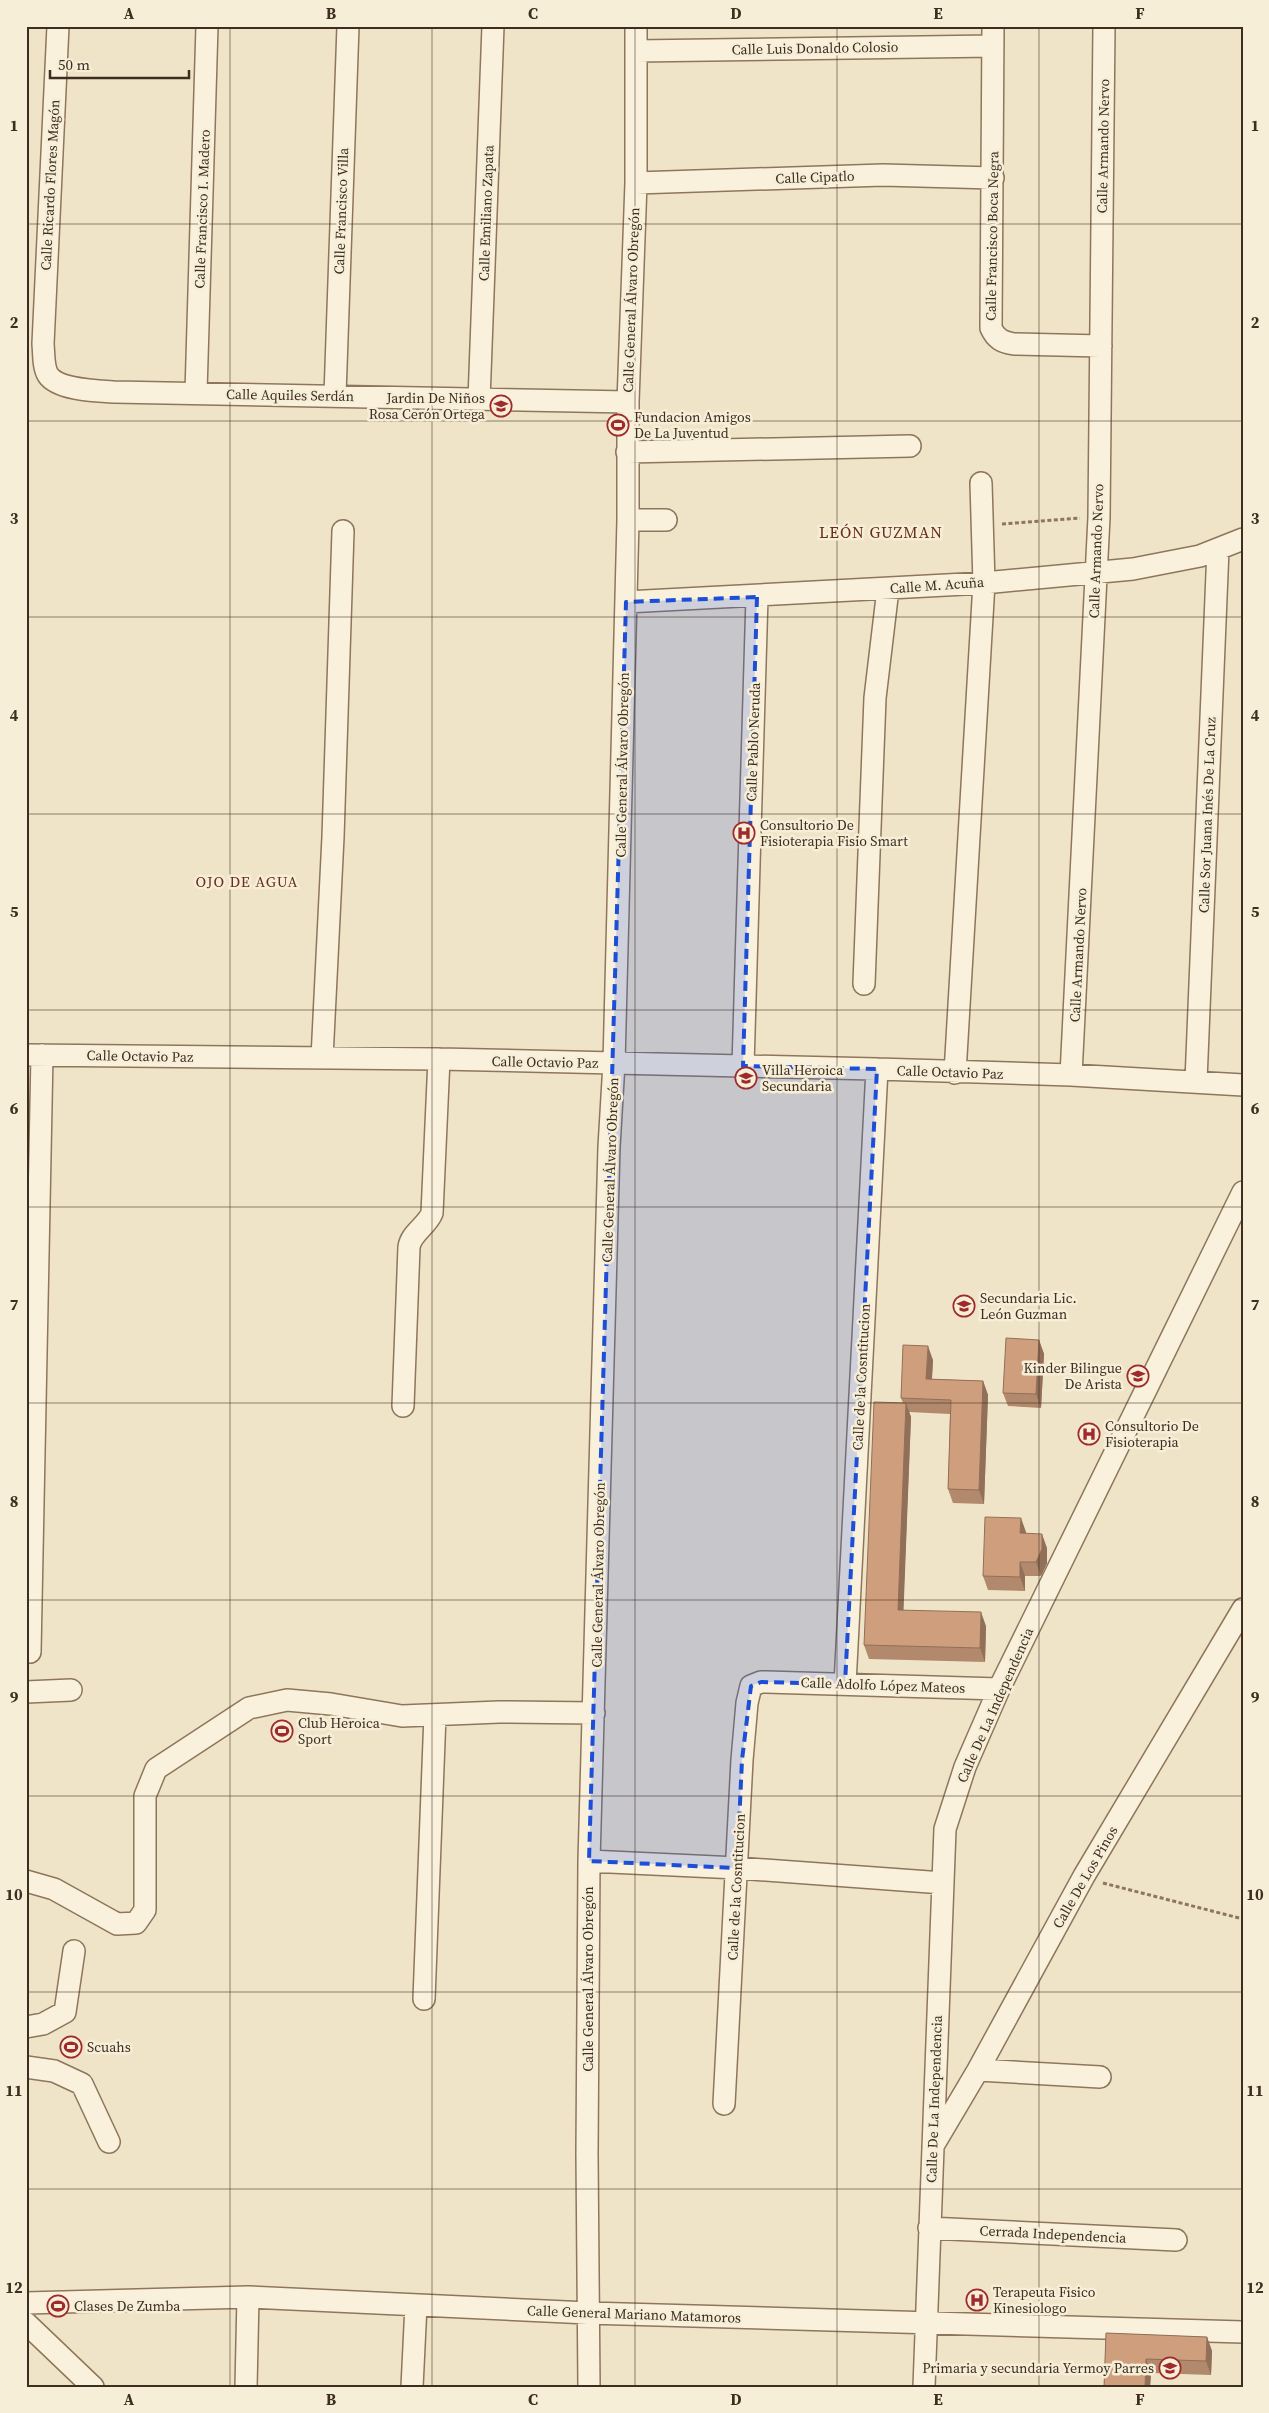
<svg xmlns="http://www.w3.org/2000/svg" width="1269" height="2413" font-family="'Source Serif 4',serif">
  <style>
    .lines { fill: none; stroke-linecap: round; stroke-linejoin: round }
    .minor-casing { stroke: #8d765c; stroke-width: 24 }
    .path { stroke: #8d765c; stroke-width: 3; stroke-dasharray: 4 2.5; stroke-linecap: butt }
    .minor { stroke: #faf1dc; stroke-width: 21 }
    .wall { fill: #b2896c }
    .shaded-wall { fill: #916f58 }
    .building { fill: #cf9f7d; stroke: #916f58 }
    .marked { fill: #1d4ed8; fill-opacity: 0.2; stroke: #1d4ed8; stroke-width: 4; stroke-dasharray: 10 6; stroke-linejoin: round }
    .grid { fill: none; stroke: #3d2e20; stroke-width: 1; stroke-opacity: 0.55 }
    .labels { text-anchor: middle; stroke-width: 5; stroke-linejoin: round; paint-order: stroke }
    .street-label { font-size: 14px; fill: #3d2e20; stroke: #f7eed8 }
    .poi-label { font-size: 14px; fill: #3d2e20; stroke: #f7eed8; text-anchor: start }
    .neighbourhood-label { font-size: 15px; letter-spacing: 1px; fill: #6b2e1e; stroke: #f7eed8 }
    .quarter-label { font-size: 16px; letter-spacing: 1px; fill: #6b2e1e; stroke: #f7eed8 }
    .neatline { fill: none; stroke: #3d2e20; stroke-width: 2 }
    .grid-label { font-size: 16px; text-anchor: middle; font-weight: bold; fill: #3d2e20 }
  </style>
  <rect width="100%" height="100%" fill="#f0e4c8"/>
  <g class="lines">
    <!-- minor casing -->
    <g class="minor-casing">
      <path id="minor" d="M58 26 43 344C44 353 43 367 48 375 58 390 98 391 114 392L628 402
        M993 26 991 328C996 339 1002 342 1014 344L1101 346
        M636 51 993 46
        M636 183 883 175 993 178
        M196 392 207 26
        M335 395 348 26
        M479 400 493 26
        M627 452 910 446
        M628 520H666
        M626 602 984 583 1133 569 1200 556 1243 539
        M864 984 875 698 888 589
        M26 1055 439 1059 877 1069 1071 1075 1243 1085
        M322 1058 333 837 343 531
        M743 1066 757 597
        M955 1073 984 583 981 483
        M1071 1075 1099 517 1104 26
        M1196 1081 1218 549
        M403 1406 409 1247C411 1233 427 1226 432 1213L439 1059
        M30 1652 42 1055
        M845 1684 877 1069
        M26 1692 71 1690
        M589 1861 737 1868 943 1883
        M26 1881 54 1889 117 1924 136 1923 145 1910V1796L156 1769 249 1708 287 1700 331 1704 402 1716 499 1712 594 1713
        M424 1999 435 1715
        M26 2027 43 2024 65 2012 74 1951
        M26 2067 54 2071 82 2084 109 2142
        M978 2070 1100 2077
        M724 2104 742 1760 747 1703 751 1686 761 1682H766L999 1689
        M933 2146 978 2070 1084 1876 1243 1609
        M929 2228 1176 2240
        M26 2303 248 2297 588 2313 1243 2332
        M26 2323 93 2387
        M246 2387 248 2297
        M412 2387 416 2305
        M589 2387 587 2154 589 1861 609 1147 614 1063 628 520V402L636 183V26
        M924 2387 945 1829 965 1767 999 1689 1243 1192"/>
    </g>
    <!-- path -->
    <path class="path" d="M1002 524 1080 518
      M1103 1883 1243 1919"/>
    <!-- minor -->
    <use href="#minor" class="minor"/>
  </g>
  <!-- wall -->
  <path class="wall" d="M1039 1340 1044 1354 1041 1408 1008 1406 1003 1393Z
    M933 1360 932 1379 983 1381 988 1395 984 1504 953 1503 948 1489 950 1414 909 1412 911 1417 903 1610 986 1626 985 1662 869 1659 864 1645 903 1403 901 1398Z
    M1026 1532V1533L1047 1548V1563L1041 1576H1025V1591L988 1590 983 1576Z
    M1106 2333 1207 2337 1212 2351 1211 2375 1151 2373 1150 2387H1104Z"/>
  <!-- shaded-wall -->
  <path class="shaded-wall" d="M1039 1340 1044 1354 1041 1408 1036 1394Z
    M928 1346 933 1360 931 1393 926 1379Z
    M983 1381 988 1395 984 1504 979 1490Z
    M906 1403 911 1417 903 1624 898 1610Z
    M1021 1518 1026 1532 1025 1547 1020 1533Z
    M1042 1534 1047 1548V1563L1041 1576 1036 1562Z
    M1020 1562 1025 1576V1591L1020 1577Z
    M981 1612 986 1626 985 1662 980 1648Z
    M1207 2337 1212 2351 1211 2375 1206 2361Z
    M1146 2359 1151 2373 1150 2387H1145Z"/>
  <!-- building -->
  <path class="building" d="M1006 1338 1039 1340 1036 1394 1003 1393Z
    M903 1345 928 1346 926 1379 983 1381 979 1490 948 1489 951 1400 901 1398Z
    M874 1402 906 1403 898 1610 981 1612 980 1648 864 1645Z
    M985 1517 1021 1518 1020 1533 1042 1534V1549L1036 1562H1020V1577L983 1576Z
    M1106 2333 1207 2337 1206 2361 1146 2359 1145 2387H1104Z"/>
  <!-- marked area -->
  <path class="marked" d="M757 597 743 1066 877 1069 845 1684 761 1682 751 1686 742 1760 737 1868 589 1861 626 602Z"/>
  <!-- grid -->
  <path class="grid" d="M230 26V2387M432 26V2387M635 26V2387M837 26V2387M1039 26V2387M26 224H1243M26 421H1243M26 617H1243M26 814H1243M26 1010H1243M26 1207H1243M26 1403H1243M26 1600H1243M26 1796H1243M26 1992H1243M26 2189H1243"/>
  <!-- icons -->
  <defs>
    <g id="school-ring" transform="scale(1.125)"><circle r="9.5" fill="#f7eed8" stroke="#9e2a2b" stroke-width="1.5"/><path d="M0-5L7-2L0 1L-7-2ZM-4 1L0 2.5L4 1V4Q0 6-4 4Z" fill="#9e2a2b"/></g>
    <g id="stadium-ring" transform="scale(1.125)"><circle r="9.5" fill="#f7eed8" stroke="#9e2a2b" stroke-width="1.5"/><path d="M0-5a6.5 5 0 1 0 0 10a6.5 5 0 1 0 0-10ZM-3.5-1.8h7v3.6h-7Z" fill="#9e2a2b"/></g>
    <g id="hospital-ring" transform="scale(1.125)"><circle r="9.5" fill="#f7eed8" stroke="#9e2a2b" stroke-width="1.5"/><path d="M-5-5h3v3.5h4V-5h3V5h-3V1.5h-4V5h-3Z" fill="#9e2a2b"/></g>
  </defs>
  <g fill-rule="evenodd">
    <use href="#school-ring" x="501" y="406"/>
    <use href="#stadium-ring" x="618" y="425"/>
    <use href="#hospital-ring" x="744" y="833"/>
    <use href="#school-ring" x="746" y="1078"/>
    <use href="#school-ring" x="964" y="1306"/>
    <use href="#school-ring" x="1138" y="1376"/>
    <use href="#hospital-ring" x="1089" y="1434"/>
    <use href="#stadium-ring" x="282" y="1731"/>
    <use href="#stadium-ring" x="71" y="2047"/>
    <use href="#hospital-ring" x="977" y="2300"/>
    <use href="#stadium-ring" x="58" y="2306"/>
    <use href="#school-ring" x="1170" y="2368"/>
  </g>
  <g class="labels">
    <!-- street labels -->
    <g class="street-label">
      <text transform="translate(815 48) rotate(-1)" y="5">Calle Luis Donaldo Colosio</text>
      <text transform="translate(1103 146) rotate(-89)" y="5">Calle Armando Nervo</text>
      <text transform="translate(815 177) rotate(-2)" y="5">Calle Cipatlo</text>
      <text transform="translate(50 185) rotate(-87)" y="5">Calle Ricardo Flores Magón</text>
      <text transform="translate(202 209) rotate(-88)" y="5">Calle Francisco I. Madero</text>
      <text transform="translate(341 211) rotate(-88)" y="5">Calle Francisco Villa</text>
      <text transform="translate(486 213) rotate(-88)" y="5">Calle Emiliano Zapata</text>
      <text transform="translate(992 236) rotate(-89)" y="5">Calle Francisco Boca Negra</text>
      <text transform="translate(631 300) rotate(-88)" y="5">Calle General Álvaro Obregón</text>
      <text transform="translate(290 395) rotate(1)" y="5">Calle Aquiles Serdán</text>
      <text transform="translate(1096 551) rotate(-88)" y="5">Calle Armando Nervo</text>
      <text transform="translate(937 585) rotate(-4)" y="5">Calle M. Acuña</text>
      <text transform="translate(753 742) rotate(-88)" y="5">Calle Pablo Neruda</text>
      <text transform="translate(622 765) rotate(-89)" y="5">Calle General Álvaro Obregón</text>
      <text transform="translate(1207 815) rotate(-88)" y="5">Calle Sor Juana Inés De La Cruz</text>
      <text transform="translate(1078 955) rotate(-87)" y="5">Calle Armando Nervo</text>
      <text transform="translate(140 1056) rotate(1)" y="5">Calle Octavio Paz</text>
      <text transform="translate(545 1062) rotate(1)" y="5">Calle Octavio Paz</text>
      <text transform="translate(950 1072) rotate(2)" y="5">Calle Octavio Paz</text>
      <text transform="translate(610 1170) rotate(-88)" y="5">Calle General Álvaro Obregón</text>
      <text transform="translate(861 1377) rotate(-87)" y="5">Calle de la Cosntitucion</text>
      <text transform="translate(598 1575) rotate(-89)" y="5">Calle General Álvaro Obregón</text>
      <text transform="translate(883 1685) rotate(2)" y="5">Calle Adolfo López Mateos</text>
      <text transform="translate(995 1705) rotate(-66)" y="5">Calle De La Independencia</text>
      <text transform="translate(1085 1877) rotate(-60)" y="5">Calle De Los Pinos</text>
      <text transform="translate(736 1887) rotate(-87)" y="5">Calle de la Cosntitucion</text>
      <text transform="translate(588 1979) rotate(-90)" y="5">Calle General Álvaro Obregón</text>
      <text transform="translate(934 2099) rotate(-88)" y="5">Calle De La Independencia</text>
      <text transform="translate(1053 2234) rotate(3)" y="5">Cerrada Independencia</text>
      <text transform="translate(634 2314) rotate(2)" y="5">Calle General Mariano Matamoros</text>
    </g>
    <!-- poi labels -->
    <g class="poi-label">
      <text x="485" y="403" text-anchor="end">Jardin De Niños<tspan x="485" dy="16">Rosa Cerón Ortega</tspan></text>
      <text x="634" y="422">Fundacion Amigos<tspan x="634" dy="16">De La Juventud</tspan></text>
      <text x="760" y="830">Consultorio De<tspan x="760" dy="16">Fisioterapia Fisio Smart</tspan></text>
      <text x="762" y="1075">Villa Heroica<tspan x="762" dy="16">Secundaria</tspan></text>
      <text x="980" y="1303">Secundaria Lic.<tspan x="980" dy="16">León Guzman</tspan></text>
      <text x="1122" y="1373" text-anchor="end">Kinder Bilingue<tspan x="1122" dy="16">De Arista</tspan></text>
      <text x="1105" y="1431">Consultorio De<tspan x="1105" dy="16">Fisioterapia</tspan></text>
      <text x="298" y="1728">Club Heroica<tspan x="298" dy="16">Sport</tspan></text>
      <text x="87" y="2052">Scuahs</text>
      <text x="993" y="2297">Terapeuta Fisico<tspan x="993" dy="16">Kinesiologo</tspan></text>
      <text x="74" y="2311">Clases De Zumba</text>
      <text x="1154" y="2373" text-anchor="end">Primaria y secundaria Yermoy Parres</text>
    </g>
    <!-- neighbourhood labels -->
    <g class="neighbourhood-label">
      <text x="247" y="887">OJO DE AGUA</text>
    </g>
    <!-- quarter labels -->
    <g class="quarter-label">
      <text x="881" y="538">LEÓN GUZMAN</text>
    </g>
  </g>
  <!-- border -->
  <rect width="1269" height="2413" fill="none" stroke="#f7eed8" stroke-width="55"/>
  <!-- scale -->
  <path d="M50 70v8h139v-8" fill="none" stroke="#3d2e20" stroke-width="2.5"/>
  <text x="58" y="70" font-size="15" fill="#3d2e20" stroke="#f7eed8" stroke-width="4" paint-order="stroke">50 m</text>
  <rect x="28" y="28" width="1214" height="2358" class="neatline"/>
  <g class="grid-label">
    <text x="129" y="19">A</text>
    <text x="331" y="19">B</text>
    <text x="533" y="19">C</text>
    <text x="736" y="19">D</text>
    <text x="938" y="19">E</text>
    <text x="1140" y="19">F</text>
    <text x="14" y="131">1</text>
    <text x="1255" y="131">1</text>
    <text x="14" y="328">2</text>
    <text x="1255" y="328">2</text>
    <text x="14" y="524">3</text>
    <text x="1255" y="524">3</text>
    <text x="14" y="721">4</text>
    <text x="1255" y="721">4</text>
    <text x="14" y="917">5</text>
    <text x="1255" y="917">5</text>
    <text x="14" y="1114">6</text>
    <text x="1255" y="1114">6</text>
    <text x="14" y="1310">7</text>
    <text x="1255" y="1310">7</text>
    <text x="14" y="1507">8</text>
    <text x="1255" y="1507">8</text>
    <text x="14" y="1703">9</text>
    <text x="1255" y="1703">9</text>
    <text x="14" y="1900">10</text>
    <text x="1255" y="1900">10</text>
    <text x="14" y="2096">11</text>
    <text x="1255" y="2096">11</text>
    <text x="14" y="2293">12</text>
    <text x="1255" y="2293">12</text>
    <text x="129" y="2405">A</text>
    <text x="331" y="2405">B</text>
    <text x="533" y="2405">C</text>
    <text x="736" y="2405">D</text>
    <text x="938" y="2405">E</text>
    <text x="1140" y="2405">F</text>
  </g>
</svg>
